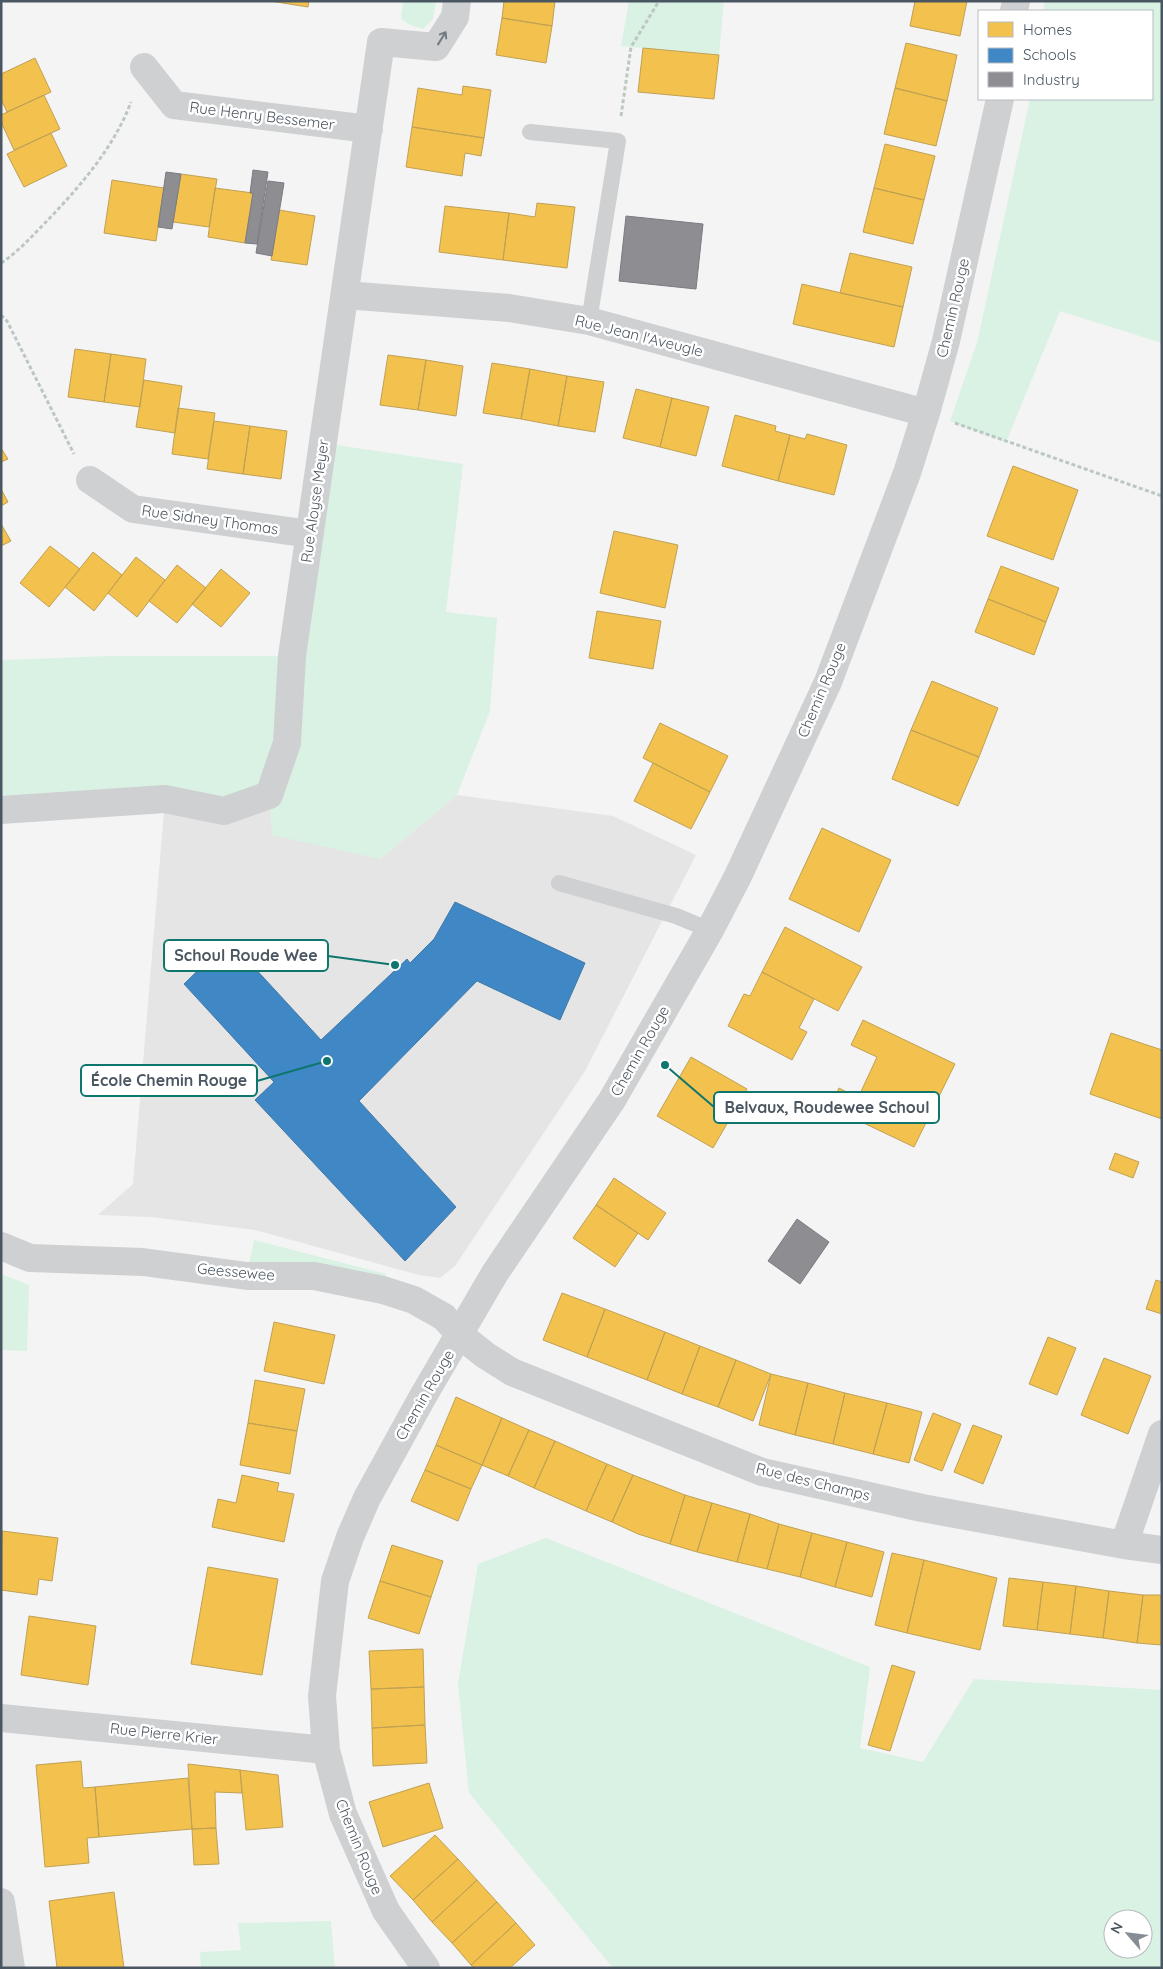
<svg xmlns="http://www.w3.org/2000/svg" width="1163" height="1969" font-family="Quicksand,sans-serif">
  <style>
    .education { fill: #e6e5e6 }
    .green { fill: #d9f2e3; fill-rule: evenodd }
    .homes { fill: #f2c14e; stroke: #c0a154 }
    .schools { fill: #3f88c5; stroke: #4279a7 }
    .industry { fill: #8d8d92; stroke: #797c83 }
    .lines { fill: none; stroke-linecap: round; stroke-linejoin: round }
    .path { stroke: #bcc7c4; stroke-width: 3; stroke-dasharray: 4 2.5; stroke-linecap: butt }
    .lane { stroke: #ced0d2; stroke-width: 16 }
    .street { stroke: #ced0d2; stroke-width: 28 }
    .oneway { stroke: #727b83 }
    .labels { text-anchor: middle; stroke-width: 5; stroke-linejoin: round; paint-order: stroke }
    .street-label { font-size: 15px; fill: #4a5661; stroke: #fff }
    .leader { fill: none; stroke: #0f766e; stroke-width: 2 }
    .callout-dot { fill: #0f766e; stroke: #fff; stroke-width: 2 }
    .callout { fill: #fff; stroke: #0f766e; stroke-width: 2 }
    .callout-label { font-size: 16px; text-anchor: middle; font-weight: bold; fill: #4a5661 }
  </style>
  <rect width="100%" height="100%" fill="#f4f4f4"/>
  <!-- education -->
  <path class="education" d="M269 795 380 859 457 795 613 816 696 855 585 1071 455 1266 440 1278 419 1275 255 1230 151 1217 98 1215 133 1184 165 799Z"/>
  <!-- green -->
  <path class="green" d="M403 1H436L433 19 423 29 412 26 401 19Z
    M629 1H724L719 55 621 46Z
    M1045 1H1162V343L1060 311 1006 442 950 421 977 343 1030 99H1152V11H1043Z
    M323 443 463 464 446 612 497 618 490 711 457 795 380 859 272 835 269 796 1 810V660L111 656H292Z
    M254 1240 386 1274V1279L249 1264Z
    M1 1274 29 1285 27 1351 1 1350Z
    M546 1538 870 1667 860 1748 923 1762 974 1679 1162 1690V1968H613L469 1793 458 1684 478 1564ZM1113 1919H1143V1949H1113Z
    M331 1921 335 1968H201L200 1952 241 1950 238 1923Z"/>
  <!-- homes -->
  <path class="homes" d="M270 1H309L308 7Z
    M504 1H555L552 26 502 18Z
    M915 1H967L960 36 910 26Z
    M502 18 552 26 546 63 496 55Z
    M906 43 957 55 947 101 895 88Z
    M643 48 719 55 714 99 638 92Z
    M35 58 51 92 7 112 1 99V74Z
    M463 86 491 90 484 138 412 127 418 88 462 95Z
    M895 88 947 101 936 146 884 134Z
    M44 95 60 129 14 150 1 122V115Z
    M412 127 484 138 481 156 465 153 462 176 406 167Z
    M51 133 67 166 24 187 7 154Z
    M885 144 935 156 924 200 874 188Z
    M181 174 217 179 209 227 173 222Z
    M112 180 164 188 156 241 104 233Z
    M215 188 253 193 245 243 208 237Z
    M874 188 924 200 913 244 863 232Z
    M537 203 575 207 567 268 503 260 509 213 535 217Z
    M445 206 509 213 503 260 439 252Z
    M279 210 315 216 307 265 271 260Z
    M850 253 912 267 903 307 840 293Z
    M802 284 903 307 894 347 793 324Z
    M75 349 111 354 104 402 68 397Z
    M111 354 146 359 140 407 104 402Z
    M388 355 426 360 418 410 380 405Z
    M426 360 463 366 456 416 418 410Z
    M492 363 530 369 521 419 483 413Z
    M530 369 567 376 558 426 521 419Z
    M567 376 604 382 595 432 558 426Z
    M144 380 182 386 175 433 136 427Z
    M636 389 672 398 660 447 623 438Z
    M672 398 709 407 696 456 660 447Z
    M178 408 215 413 208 459 172 454Z
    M735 415 776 426 775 431 790 435 778 481 722 466Z
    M214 421 250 426 243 474 207 469Z
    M250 426 287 431 281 479 243 474Z
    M807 434 847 445 834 495 778 481 790 435 805 439Z
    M1 448 8 459 1 462Z
    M1013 466 1078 490 1053 560 987 536Z
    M1 489 8 502 1 506Z
    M1 524 11 541 1 546Z
    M614 531 678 545 665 608 600 593Z
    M50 546 80 569 49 607 20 583Z
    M93 552 122 575 94 611 65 587Z
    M136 557 165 580 137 617 108 593Z
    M177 565 206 588 177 623 149 601Z
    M1001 566 1059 588 1046 622 988 599Z
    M221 569 250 593 221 627 192 604Z
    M988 599 1046 622 1034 655 975 632Z
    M597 611 661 621 653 669 589 658Z
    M932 681 998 708 979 757 911 730Z
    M660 723 728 756 710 792 643 758Z
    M911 730 979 757 958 806 892 779Z
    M653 763 710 792 691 829 634 801Z
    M822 828 891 860 859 932 789 899Z
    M785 927 862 967 838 1011 762 972Z
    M762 972 814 999 799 1028 807 1032 792 1060 728 1026 744 994 750 996Z
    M863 1020 955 1064 914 1147 830 1107 839 1088 858 1098 877 1057 851 1045Z
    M1111 1033 1162 1050V1119L1090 1094Z
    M691 1057 747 1089 713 1148 657 1116Z
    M1115 1153 1139 1162 1133 1178 1109 1169Z
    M614 1178 666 1213 648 1240 596 1205Z
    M596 1205 638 1233 615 1267 573 1238Z
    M1156 1280 1162 1282V1314L1146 1309Z
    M562 1293 605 1309 587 1357 543 1340Z
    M605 1309 665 1332 647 1380 587 1357Z
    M274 1322 335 1335 324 1384 264 1371Z
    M665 1332 700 1346 682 1394 647 1380Z
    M1048 1337 1076 1348 1057 1395 1029 1384Z
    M700 1346 736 1360 718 1407 682 1394Z
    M1104 1358 1151 1376 1128 1434 1081 1415Z
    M736 1360 771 1374 753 1421 718 1407Z
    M771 1374 808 1383 795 1435 759 1425Z
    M255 1380 305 1389 297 1431 248 1423Z
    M808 1383 845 1393 833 1444 795 1435Z
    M845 1393 887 1403 873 1454 833 1444Z
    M456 1397 502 1418 482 1465 436 1445Z
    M887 1403 922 1412 909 1463 873 1454Z
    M933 1413 961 1424 942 1471 914 1460Z
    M502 1418 529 1430 508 1476 482 1465Z
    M248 1423 297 1431 290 1474 240 1465Z
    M973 1425 1002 1436 983 1484 954 1472Z
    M529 1430 555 1441 534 1488 508 1476Z
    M555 1441 607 1464 586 1511 534 1488Z
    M436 1445 482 1465 471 1489 425 1470Z
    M607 1464 633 1475 612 1522 586 1511Z
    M425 1470 471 1489 458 1521 411 1501Z
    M242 1475 279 1483 277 1491 294 1494 284 1542 212 1527 218 1499 236 1503Z
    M633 1475 685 1495 670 1544 638 1534 612 1522Z
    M685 1495 712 1503 697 1552 670 1544Z
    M712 1503 750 1514 737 1562 697 1552Z
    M750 1514 779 1524 767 1569 737 1562Z
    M779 1524 812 1533 800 1577 767 1569Z
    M2 1531 58 1538 52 1581 39 1579 37 1595 1 1590Z
    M812 1533 847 1542 835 1587 800 1577Z
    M847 1542 884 1552 872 1597 835 1587Z
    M392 1545 443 1561 431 1597 380 1581Z
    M892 1553 924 1560 907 1633 875 1625Z
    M924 1560 997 1578 980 1650 907 1633Z
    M208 1567 278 1579 262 1675 191 1664Z
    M1009 1578 1043 1582 1037 1630 1003 1626Z
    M380 1581 431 1597 419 1634 368 1618Z
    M1043 1582 1076 1586 1070 1634 1037 1630Z
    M1076 1586 1109 1591 1103 1638 1070 1634Z
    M1109 1591 1143 1595 1137 1643 1103 1638Z
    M1143 1595H1162V1645L1137 1643Z
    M29 1616 96 1626 88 1685 21 1675Z
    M423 1649 424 1687 371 1689 369 1651Z
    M892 1665 915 1672 890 1751 868 1745Z
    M424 1687 425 1725 372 1728 371 1689Z
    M425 1725 427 1763 373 1766 372 1728Z
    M81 1761 83 1788 95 1787 99 1837 87 1838 89 1863 45 1867 36 1765Z
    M188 1764 240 1770 242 1793 215 1792 216 1828 192 1829Z
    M240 1770 278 1775 283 1827 246 1830Z
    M188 1778 192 1829 99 1837 95 1787Z
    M429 1783 443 1828 383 1847 369 1802Z
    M216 1828 219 1864 194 1865 192 1829Z
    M435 1835 458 1859 413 1900 390 1876Z
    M458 1859 477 1880 432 1922 413 1900Z
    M477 1880 497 1902 452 1943 432 1922Z
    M114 1892 124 1968H57L49 1901Z
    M497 1902 516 1923 471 1965 452 1943Z
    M516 1923 535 1945 510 1968H474L471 1965Z"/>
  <!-- schools -->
  <path class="schools" d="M455 902 585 963 560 1020 477 981 359 1101 456 1207 405 1261 255 1100 274 1082 184 984 229 940 321 1040 407 959 410 963 434 939Z"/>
  <!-- industry -->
  <path class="industry" d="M253 170 268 172 257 244 245 243 253 193H250Z
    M166 172 181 174 172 229 158 227Z
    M268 181 284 183 272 256 256 253Z
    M626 216 703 224 696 289 619 281Z
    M797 1219 829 1242 800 1284 768 1261Z"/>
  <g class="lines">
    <!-- path -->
    <path class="path" d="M621 116 631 47 659 1
      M1 263C18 252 30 238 44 224 78 189 114 148 131 102
      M1 315 7 321 74 454
      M955 423 1162 496"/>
    <!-- lane -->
    <path class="lane" d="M530 132 618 141 589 321
      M559 883 676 916 710 930"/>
    <!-- street -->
    <path class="street" d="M1014 11 1016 1
      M144 67 174 105 369 129
      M345 295 509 308 589 321 926 413
      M90 480 133 509 310 534
      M1 810 165 799 224 811 269 795 287 743 292 656 381 42 436 47 455 17 457 1
      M1 1246 30 1258 143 1262 247 1276H314L383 1290 414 1300 444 1317 460 1335 485 1355 512 1372 762 1472 922 1508 1124 1545 1162 1550
      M1124 1545 1162 1434
      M1 1718 326 1750
      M1 1902 11 1968
      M426 1968 386 1911 343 1814 326 1750 322 1696 335 1581 350 1537 367 1498 422 1398 495 1273 612 1100 710 930 738 876 828 682 907 473 926 413 946 341 1000 99"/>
  </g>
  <!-- one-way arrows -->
  <defs><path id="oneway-shaft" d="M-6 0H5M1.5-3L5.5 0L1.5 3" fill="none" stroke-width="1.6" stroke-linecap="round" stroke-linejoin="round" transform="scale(1.25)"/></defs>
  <use class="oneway" href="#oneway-shaft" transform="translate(442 38) rotate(-58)"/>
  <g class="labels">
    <!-- street labels -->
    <g class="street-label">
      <text transform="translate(262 116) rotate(7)" y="5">Rue Henry Bessemer</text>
      <text transform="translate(953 308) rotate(-77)" y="5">Chemin Rouge</text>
      <text transform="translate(639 336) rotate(14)" y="5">Rue Jean l'Aveugle</text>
      <text transform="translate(315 501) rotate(-82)" y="5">Rue Aloyse Meyer</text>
      <text transform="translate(210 520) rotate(8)" y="5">Rue Sidney Thomas</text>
      <text transform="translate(822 690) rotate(-67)" y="5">Chemin Rouge</text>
      <text transform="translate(640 1051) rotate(-60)" y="5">Chemin Rouge</text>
      <text transform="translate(236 1272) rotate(5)" y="5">Geessewee</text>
      <text transform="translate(425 1395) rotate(-60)" y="5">Chemin Rouge</text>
      <text transform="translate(813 1482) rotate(14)" y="5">Rue des Champs</text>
      <text transform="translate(164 1734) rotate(6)" y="5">Rue Pierre Krier</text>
      <text transform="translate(359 1847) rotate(68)" y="5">Chemin Rouge</text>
    </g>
  </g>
  <!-- callouts -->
  <path class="leader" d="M395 965L328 956M327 1061L257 1081M665 1065L714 1107"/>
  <g class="callout-dot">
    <circle cx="395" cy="965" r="5"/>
    <circle cx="327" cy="1061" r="5"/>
    <circle cx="665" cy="1065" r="5"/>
  </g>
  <g class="callout">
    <rect x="164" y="940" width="164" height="31" rx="5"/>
    <rect x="81" y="1065" width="176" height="31" rx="5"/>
    <rect x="714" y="1092" width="225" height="31" rx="5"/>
  </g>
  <g class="callout-label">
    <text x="246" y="961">Schoul Roude Wee</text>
    <text x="169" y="1086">École Chemin Rouge</text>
    <text x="827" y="1113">Belvaux, Roudewee Schoul</text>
  </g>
  <!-- border -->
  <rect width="1163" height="1969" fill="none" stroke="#4a5661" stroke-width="5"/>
  <!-- legend -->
  <rect x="978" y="10" width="175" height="90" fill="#ffffff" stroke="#b7bbc0"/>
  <rect x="988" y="22" width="25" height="15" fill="#f2c14e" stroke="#b7bbc0"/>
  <text x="1023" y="35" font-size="15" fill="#4a5661">Homes</text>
  <rect x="988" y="48" width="25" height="15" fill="#3f88c5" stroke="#b7bbc0"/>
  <text x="1023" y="60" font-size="15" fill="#4a5661">Schools</text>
  <rect x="988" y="72" width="25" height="15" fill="#8d8d92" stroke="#b7bbc0"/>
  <text x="1023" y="85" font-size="15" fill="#4a5661">Industry</text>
  <!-- north arrow -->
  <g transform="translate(1128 1934) rotate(298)"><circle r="24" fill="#ffffff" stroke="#b7bbc0"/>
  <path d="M0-4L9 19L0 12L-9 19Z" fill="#868d94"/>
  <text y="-8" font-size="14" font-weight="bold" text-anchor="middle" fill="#4a5661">N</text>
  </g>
</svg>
